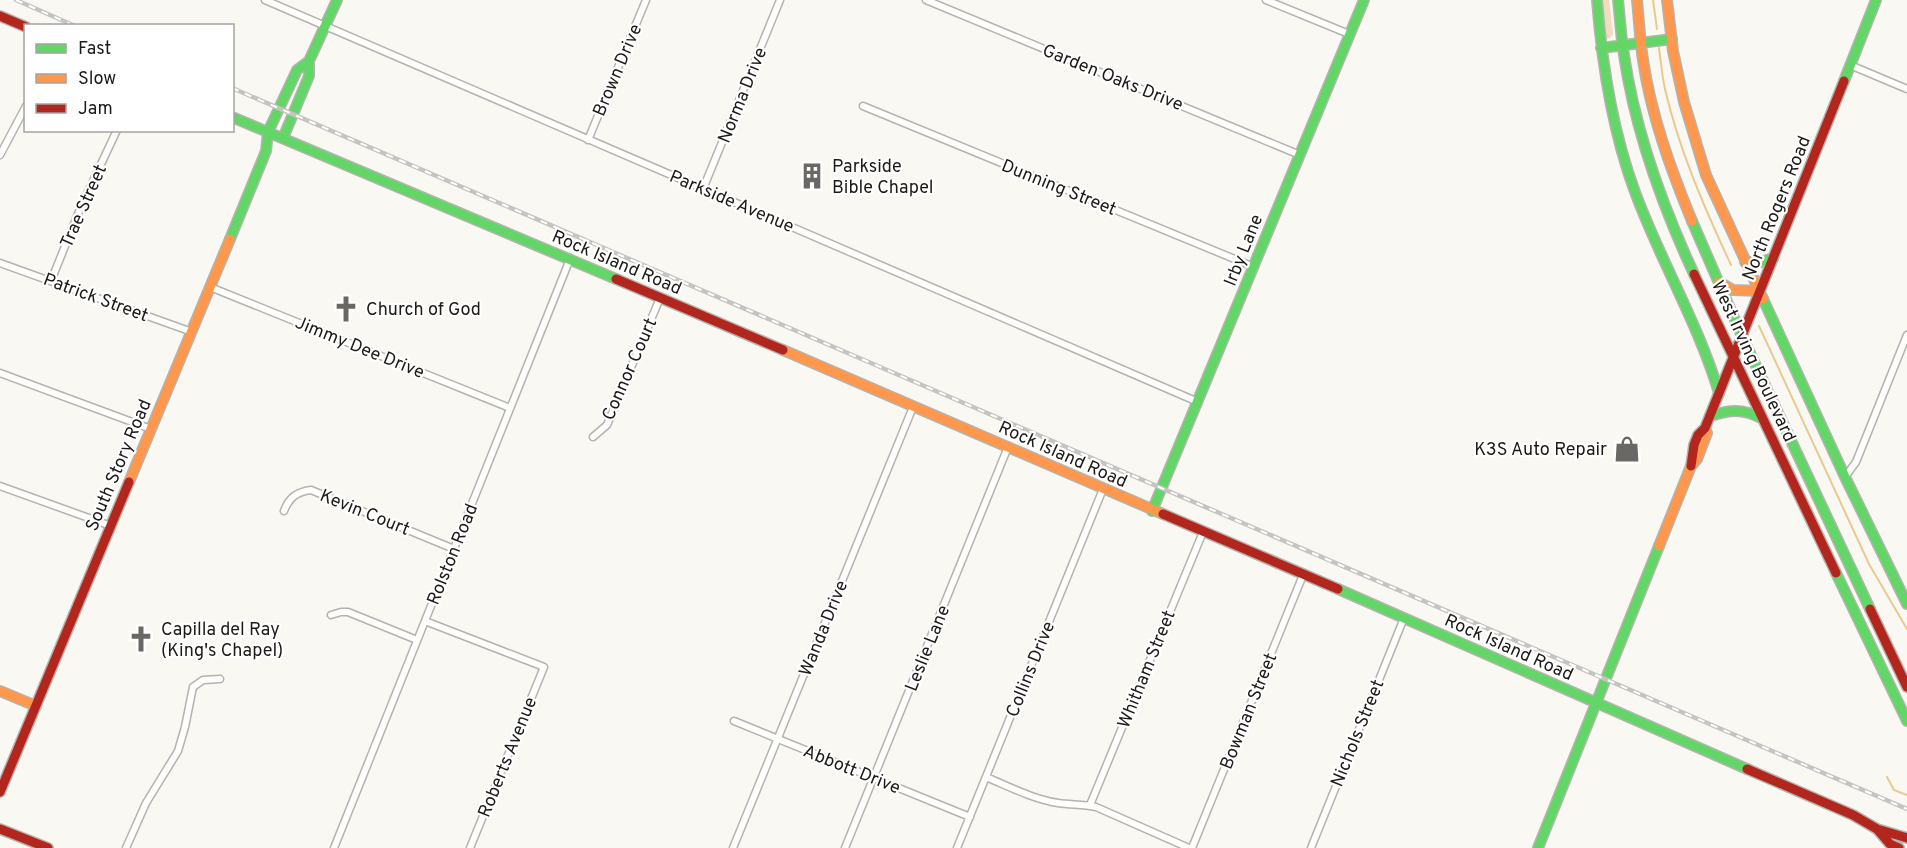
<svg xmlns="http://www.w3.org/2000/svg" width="1907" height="848" font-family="Overpass,sans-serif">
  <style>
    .green { fill: #eedebc }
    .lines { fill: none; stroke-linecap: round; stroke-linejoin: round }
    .stream { stroke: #e8ca90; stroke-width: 2 }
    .street-casing { stroke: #b5b3ae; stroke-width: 9 }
    .fast-casing { stroke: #b5b3ae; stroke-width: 12 }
    .slow-casing { stroke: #b5b3ae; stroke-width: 12 }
    .jam-casing { stroke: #b5b3ae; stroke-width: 12 }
    .street { stroke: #fefefd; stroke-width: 6 }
    .fast { stroke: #63d668; stroke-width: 9 }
    .slow { stroke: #ff974d; stroke-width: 9 }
    .jam { stroke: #b3261e; stroke-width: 9 }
    .rail-casing { stroke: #c4c4c2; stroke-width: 4.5 }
    .rail { stroke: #fff; stroke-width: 2; stroke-dasharray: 7; stroke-linecap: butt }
    .labels { text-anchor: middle; stroke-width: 4.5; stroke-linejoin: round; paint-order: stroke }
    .street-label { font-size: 18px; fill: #1d1b17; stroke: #fff }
    .poi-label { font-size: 18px; fill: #1d1b17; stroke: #fff; text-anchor: start }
  </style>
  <rect width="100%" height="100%" fill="#faf8f2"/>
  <!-- green -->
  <path class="green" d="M1600 0H1609L1613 34 1610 38 1607 39 1603 37Z"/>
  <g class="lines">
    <!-- stream -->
    <path class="stream" d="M1653 0 1657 29
      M1659 48C1661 62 1662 76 1665 89 1679 150 1705 209 1731 265
      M1759 326 1869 564 1907 629
      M1887 777 1894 790 1907 795"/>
    <!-- street casing -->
    <g class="street-casing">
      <path id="street" d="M265 0 1198 402
        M926 0 1300 155
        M1266 0 1349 34
        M1850 65 1907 89
        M863 106 1254 267
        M588 140 646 0
        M0 155 26 106
        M703 189 780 0
        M0 263 192 332
        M51 281 80 209 117 130
        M210 287 510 408
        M0 373 151 429
        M593 437 607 425 660 298
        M1845 477 1856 462 1907 335
        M0 486 111 526
        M284 511C289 498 296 492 311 490L454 549
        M331 615 341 612H348L417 640
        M425 621 544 667 470 848
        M734 721 970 817
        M986 777C1010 787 1033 799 1058 803 1071 805 1083 804 1096 807L1189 848
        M1090 805 1203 532
        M126 848 146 803 178 751 185 727 193 687 203 680 220 679
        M334 848 570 259
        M733 848 913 407
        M845 848 1008 447
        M957 848 1103 489
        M1192 848 1303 575
        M1311 848 1404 618"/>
    </g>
    <!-- fast casing -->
    <g class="fast-casing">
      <path id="fast" d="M1597 0C1602 65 1612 130 1635 192 1660 260 1698 323 1719 393
        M1618 0C1620 18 1621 37 1624 55 1635 130 1662 205 1694 274
        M1601 48 1672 39
        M1844 81 1876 0
        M232 117 616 279
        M283 138 309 76V61L337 0
        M1692 221 1742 336 1870 609
        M230 239 266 151 268 132 297 70 309 61
        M1745 262H1761L1773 258
        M1763 299 1845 477 1907 604
        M1710 416C1729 410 1742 408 1761 418
        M1152 511 1364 0
        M1836 573 1907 721
        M1338 589 1747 769
        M1538 848 1659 546"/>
    </g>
    <!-- slow casing -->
    <g class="slow-casing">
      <path id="slow" d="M1637 0C1639 20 1640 41 1643 60 1651 115 1671 170 1692 221
        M1667 0 1673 51 1684 102 1706 175 1763 299
        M1719 282 1733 290 1759 291
        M783 350 1163 514
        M129 482 230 239
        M1659 546 1691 466 1697 459 1707 433 1705 428
        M0 691 36 706"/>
    </g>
    <!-- jam casing -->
    <g class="jam-casing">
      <path id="jam" d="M0 16 26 27
        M1694 274 1836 573
        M616 279 783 350
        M1691 466 1694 445 1698 435 1705 428 1844 81
        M1163 514 1338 589
        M1870 609 1907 687
        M1747 769 1853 815 1877 829 1907 838
        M0 792 129 482
        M0 829 48 848
        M1877 829 1890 844 1899 848"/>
    </g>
    <!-- street -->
    <use href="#street" class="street"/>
    <!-- fast -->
    <use href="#fast" class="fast"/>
    <!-- slow -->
    <use href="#slow" class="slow"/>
    <!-- jam -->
    <use href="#jam" class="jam"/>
    <!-- rail casing -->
    <g class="rail-casing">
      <path id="rail" d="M16 0 75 26
        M232 88 1907 809"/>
    </g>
    <!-- rail -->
    <use href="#rail" class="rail"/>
  </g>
  <!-- icons -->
  <defs>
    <g id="building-bare" transform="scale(2.07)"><path d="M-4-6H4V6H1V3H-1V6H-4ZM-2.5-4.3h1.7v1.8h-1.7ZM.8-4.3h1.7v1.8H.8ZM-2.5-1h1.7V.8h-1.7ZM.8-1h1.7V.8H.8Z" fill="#6a6864" stroke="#fff" stroke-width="2.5" paint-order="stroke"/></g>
    <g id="church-bare" transform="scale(2.07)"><path d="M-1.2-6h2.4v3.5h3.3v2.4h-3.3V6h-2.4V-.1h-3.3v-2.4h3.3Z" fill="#6a6864" stroke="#fff" stroke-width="2.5" paint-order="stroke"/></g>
    <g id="shop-bare" transform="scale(2.07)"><path d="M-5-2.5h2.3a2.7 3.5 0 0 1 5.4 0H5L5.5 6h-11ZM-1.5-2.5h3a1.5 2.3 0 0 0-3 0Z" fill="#6a6864" stroke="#fff" stroke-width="2.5" paint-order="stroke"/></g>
  </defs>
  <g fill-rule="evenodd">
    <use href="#building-bare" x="812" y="176"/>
    <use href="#church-bare" x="346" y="309"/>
    <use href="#shop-bare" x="1627" y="449"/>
    <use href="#church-bare" x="141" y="639"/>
  </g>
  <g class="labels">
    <!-- street labels -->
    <g class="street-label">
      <text transform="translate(617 70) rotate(-67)" y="6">Brown Drive</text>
      <text transform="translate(1113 77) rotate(22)" y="6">Garden Oaks Drive</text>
      <text transform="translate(742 95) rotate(-68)" y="6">Norma Drive</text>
      <text transform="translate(1059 187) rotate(22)" y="6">Dunning Street</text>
      <text transform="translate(732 201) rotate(23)" y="6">Parkside Avenue</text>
      <text transform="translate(83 206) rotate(-66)" y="6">Trae Street</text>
      <text transform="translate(1776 208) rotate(-68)" y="6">North Rogers Road</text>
      <text transform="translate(1243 250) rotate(-68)" y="6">Irby Lane</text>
      <text transform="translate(617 262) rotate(23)" y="6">Rock Island Road</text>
      <text transform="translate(96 297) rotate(20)" y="6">Patrick Street</text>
      <text transform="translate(360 347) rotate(22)" y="6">Jimmy Dee Drive</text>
      <text transform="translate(1754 361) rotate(65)" y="6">West Irving Boulevard</text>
      <text transform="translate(629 369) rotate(-66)" y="6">Connor Court</text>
      <text transform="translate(1063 454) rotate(24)" y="6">Rock Island Road</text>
      <text transform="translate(118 465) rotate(-67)" y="6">South Story Road</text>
      <text transform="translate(365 512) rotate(22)" y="6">Kevin Court</text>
      <text transform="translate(452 554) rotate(-68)" y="6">Rolston Road</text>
      <text transform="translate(823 628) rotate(-68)" y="6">Wanda Drive</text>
      <text transform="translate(1509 647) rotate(24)" y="6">Rock Island Road</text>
      <text transform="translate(927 648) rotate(-68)" y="6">Leslie Lane</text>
      <text transform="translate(1030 669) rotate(-68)" y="6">Collins Drive</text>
      <text transform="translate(1146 669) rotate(-68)" y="6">Whitham Street</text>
      <text transform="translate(1248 711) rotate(-68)" y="6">Bowman Street</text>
      <text transform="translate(1357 733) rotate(-68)" y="6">Nichols Street</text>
      <text transform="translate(507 757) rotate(-68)" y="6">Roberts Avenue</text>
      <text transform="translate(852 769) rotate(22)" y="6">Abbott Drive</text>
    </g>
    <!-- poi labels -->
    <g class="poi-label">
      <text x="832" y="172">Parkside<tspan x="832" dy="21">Bible Chapel</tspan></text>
      <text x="366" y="315">Church of God</text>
      <text x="1607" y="455" text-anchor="end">K3S Auto Repair</text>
      <text x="161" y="635">Capilla del Ray<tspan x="161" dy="21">(King's Chapel)</tspan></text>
    </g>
  </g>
  <!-- legend -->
  <rect x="24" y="24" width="210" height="108" fill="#ffffff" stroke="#a5a4a2" stroke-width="1.5"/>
  <rect x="36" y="44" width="30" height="9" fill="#63d668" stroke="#a5a4a2" stroke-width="1.5"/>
  <text x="78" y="54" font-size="18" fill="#1d1b17">Fast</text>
  <rect x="36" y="74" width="30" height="9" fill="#ff974d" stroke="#a5a4a2" stroke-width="1.5"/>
  <text x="78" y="84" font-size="18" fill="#1d1b17">Slow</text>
  <rect x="36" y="104" width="30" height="9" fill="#b3261e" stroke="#a5a4a2" stroke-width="1.5"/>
  <text x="78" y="114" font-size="18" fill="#1d1b17">Jam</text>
</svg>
